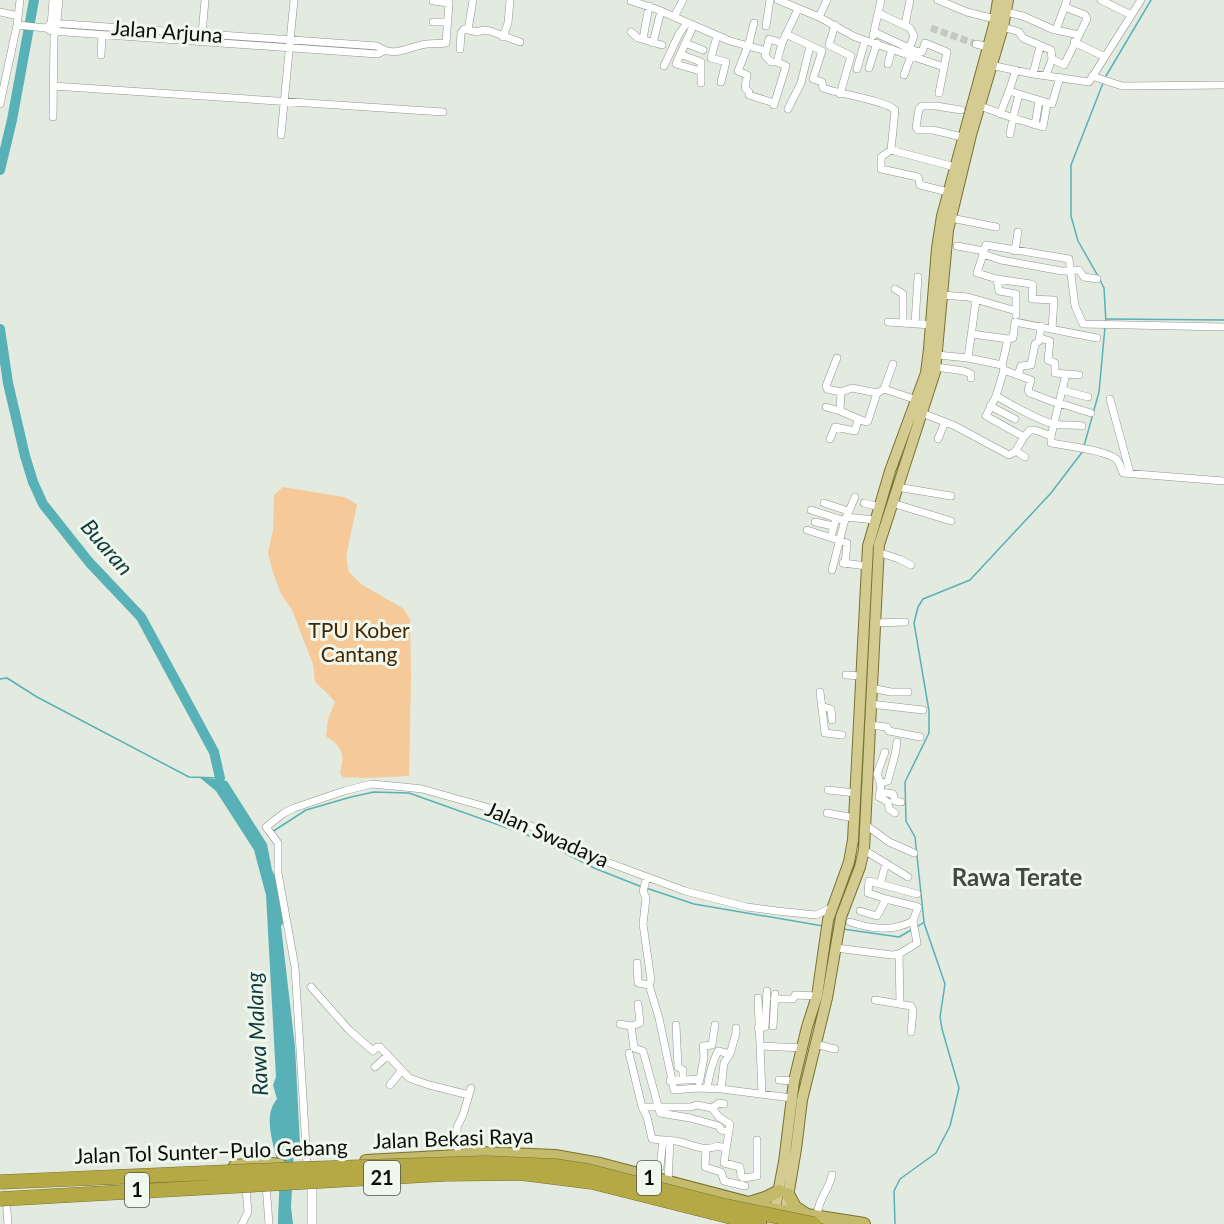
<svg xmlns="http://www.w3.org/2000/svg" width="1224" height="1224" font-family="Lato,sans-serif">
  <style>
    .green { fill: #f6c998 }
    .water { fill: #58b1b6 }
    .lines { fill: none; stroke-linecap: round; stroke-linejoin: round }
    .stream { stroke: #58b1b6; stroke-width: 1.5 }
    .river { stroke: #58b1b6; stroke-width: 10 }
    .minor-tunnel { stroke: #c3c9bf; stroke-width: 7; stroke-dasharray: 7 3.5; stroke-linecap: butt }
    .minor-casing { stroke: #8f968c; stroke-width: 8 }
    .tertiary-casing { stroke: #8f968c; stroke-width: 10 }
    .primary-casing { stroke: #7a7231; stroke-width: 12 }
    .trunk-casing { stroke: #7a7231; stroke-width: 14 }
    .minor { stroke: #fff; stroke-width: 7 }
    .tertiary { stroke: #fff; stroke-width: 9 }
    .primary { stroke: #d3cb90; stroke-width: 10 }
    .trunk { stroke: #c4ba6b; stroke-width: 12 }
    .motorway-bridge-casing { stroke: #7a7231; stroke-width: 15; stroke-linecap: butt }
    .motorway-bridge { stroke: #b5a946; stroke-width: 14 }
    .labels { text-anchor: middle; stroke-width: 6; stroke-linejoin: round; paint-order: stroke }
    .shield { fill: #f0f7ec; stroke: #50534e; stroke-width: 1.5 }
    .shield-label { font-size: 20px; font-weight: bold; fill: #0b0d0a }
    .street-label { font-size: 21px; fill: #0b0d0a; stroke: #f0f7ec }
    .park-label { font-size: 21px; fill: #452700; stroke: #f0f7ec }
    .water-label { font-size: 22px; font-style: italic; fill: #113c3e; stroke: #f0f7ec }
    .quarter-label { font-size: 24px; font-weight: bold; fill: #434840; stroke: #f0f7ec }
  </style>
  <rect width="100%" height="100%" fill="#e3eadf"/>
  <!-- green -->
  <path class="green" d="M283 487 344 497 357 504 346 557 349 572 361 584 404 609 410 619 411 676 409 776 364 778 343 777 340 773C345 752 343 748 326 736L328 719 335 702 326 692 315 682 313 664 292 610 281 594 273 573 268 553 273 530 274 495Z"/>
  <!-- water -->
  <path class="water" d="M199 777 227 781 267 844 272 870 275 876 284 922 281 926 295 1047 300 1145 294 1150 291 1207 293 1224H278C278 1208 280 1192 279 1176 278 1152 260 1119 277 1099L273 1085 276 1077 266 895 254 850 216 791Z"/>
  <g class="lines">
    <!-- stream -->
    <path class="stream" d="M1106 76 1151 0
      M1098 276 1078 241 1071 216V165L1103 83
      M1100 280 1104 288 1106 323
      M1107 319 1224 320
      M1084 446 1099 392 1105 327
      M0 679 7 678 37 697 189 777 220 778 221 781
      M272 832 306 810 351 797 374 792 409 793 538 839 594 868 642 887
      M646 888 694 904 823 926
      M917 927 924 922 915 837 906 821 905 782 929 733V711L914 623 918 607 923 599 970 580 1051 493 1083 451
      M843 929 899 937 913 929
      M895 1224 894 1191 900 1179 936 1153 950 1126 959 1088 942 1029 940 1017 945 984 924 923"/>
    <!-- river -->
    <path class="river" d="M0 170 12 120 34 0
      M0 329 8 383 25 456 33 482 43 504 89 562 141 617 214 752 220 778"/>
    <!-- minor-tunnel -->
    <path class="minor-tunnel" d="M931 28 976 44"/>
    <!-- minor casing -->
    <g class="minor-casing">
      <path id="minor" d="M778 0 819 17 855 37 944 67
        M938 0 967 12 995 19
        M1101 0 1131 15
        M631 1 656 9 730 41 766 51
        M0 12 18 16
        M1006 12 1023 16 1054 30H1056L1067 0
        M878 13 910 28 914 36 909 49
        M674 17 683 0
        M819 17 827 0
        M433 22H448
        M754 23 749 43 738 71 747 75 745 88 749 92V95L774 103
        M17 25 46 28 51 31 377 54 384 51
        M835 25 829 45 851 56 840 94
        M905 25 910 0
        M693 26 676 64 700 71
        M766 26 770 0
        M51 27 53 0
        M1003 27 1019 32 1023 38 1051 50 1052 59 1046 75
        M46 28 51 23 377 46C395 59 408 46 427 44 433 43 439 44 446 43L449 3 433 1
        M468 30 473 0
        M1056 30 1079 35
        M631 32 638 38 662 45
        M874 32 915 51 922 52 925 43 947 52 939 93
        M202 34 205 0
        M786 34 822 51 813 79 822 82 823 88C839 94 887 101 895 110L891 150
        M717 36 711 58 726 62 721 82
        M873 36 881 0
        M503 37 508 23 510 0
        M643 39 649 6
        M1074 42 1105 57
        M653 43 661 11
        M685 43 703 50
        M976 44 988 47
        M460 49 461 33 464 29 478 32 483 30 490 31 520 42
        M680 54 701 62V83
        M101 55 102 35
        M1052 59 1064 65 1087 19 1085 15 1065 7
        M777 62 782 43 798 9
        M888 64 892 49
        M990 65 1033 74 1089 82 1141 0
        M664 66 679 34 687 23
        M869 68 877 43
        M857 69 865 41
        M1016 70 1009 91 1019 94
        M1033 74 1040 47
        M904 75 911 56
        M1092 76 1122 86 1224 85
        M53 86 443 112
        M0 104 17 25 20 0
        M774 105 786 66 777 62H771L765 56 769 39 782 43
        M980 106 1013 118 1019 94 1052 104 1060 77
        M788 109 801 83 810 46
        M961 110 936 106H922L919 109 916 127 918 130H933L962 137
        M1000 114 1009 91
        M53 117 54 36 56 31 59 0
        M1035 125 1039 101
        M1010 134 1013 118 1043 127 1047 104
        M281 135 294 0
        M948 192 920 185 918 177 881 169V157L891 150 955 167
        M951 218 996 227
        M957 246 984 251
        M1015 251 1018 232
        M983 254 1001 260 1062 271 1079 270 1084 277 1097 279
        M997 279 1031 284 1033 285 1032 299 1054 300 1052 329
        M895 289 903 294V322
        M942 295 968 297 1016 311
        M1016 315V294L999 291 997 279 977 273 986 245 1069 259 1075 306 1083 324 1224 327
        M888 322 931 325
        M915 323 918 277
        M972 334 1008 339 1002 365
        M1040 338 1050 341 1048 360 1055 363V373L1079 375
        M1008 339 1013 338 1015 322 1097 338
        M937 355 968 358 1002 365 1004 370 1031 380 1028 390 1030 393 1054 402
        M837 358 826 386 827 389 841 392 852 388 877 393 884 389 917 400
        M968 358 976 300
        M936 367 964 371 971 374V378
        M1004 370 996 396 986 416 1024 437 1015 452
        M1018 375 1021 366 1031 365 1035 344 1039 341 1041 326
        M884 389 893 364
        M1062 390 1088 397
        M841 392 840 411 866 422 868 421 877 393
        M996 396C1014 406 1033 418 1053 424 1063 426 1072 424 1082 426
        M1110 399 1130 473
        M1059 403 1091 413
        M990 406 1015 419
        M826 407 840 411
        M922 413 955 426 1009 455 1016 451 1025 457
        M1051 436 1066 374
        M1024 437 1030 430H1035L1051 436V443C1063 445 1110 451 1117 460 1120 463 1121 469 1123 473L1224 481
        M830 439 835 427 855 431 858 420
        M938 439 945 422
        M897 487 951 496
        M824 503 848 511
        M864 503 879 507
        M892 503 951 521
        M811 510 845 521
        M846 517 875 520
        M815 522 833 526
        M807 530 847 543 845 564
        M831 537 836 518
        M878 552 899 559 911 565
        M843 563 867 566
        M832 570 844 523 855 497
        M874 623 905 622
        M846 675 861 676
        M871 688 891 692H908
        M820 692 825 733 842 735
        M870 704 923 710
        M824 707 831 709 832 720
        M869 725 887 727 889 731 920 737
        M885 752 877 774 881 785 879 797 888 802 889 809 895 813
        M881 783 888 781C891 767 896 756 897 742
        M828 790 856 793
        M880 792 893 794 895 801 901 802
        M827 813 854 818
        M866 825 889 842 914 853
        M864 850 908 877
        M647 877 643 891 646 898 643 924 651 980 649 985 659 1018 674 1090 698 1088 721 1089 792 1098
        M880 884 886 863
        M860 911 877 916 886 899 868 893 869 881 917 894
        M850 922C872 929 892 932 913 921L918 907 886 899
        M836 948 892 955 899 954 917 943 913 921
        M899 954 900 1003
        M637 963 638 983 649 985
        M311 987 349 1030 373 1051 377 1047H380L409 1078 429 1085 469 1095
        M758 998 762 1093
        M774 999H793L795 995 817 996
        M875 1000 911 1006 913 1010 911 1032
        M620 1024 631 1026 640 1023 638 1004
        M676 1025 678 1067 683 1070V1079
        M631 1026 634 1048 643 1051 660 1113 690 1118 719 1126 721 1130 728 1132
        M773 1026 775 994
        M758 1028 765 1027 767 991
        M815 1044 835 1049
        M761 1046 802 1048
        M629 1053 642 1107 647 1117 652 1139C660 1140 668 1140 676 1141 690 1143 703 1153 717 1146L726 1148
        M730 1054 736 1033V1028
        M375 1067 388 1055
        M700 1079 704 1057 703 1046 712 1045 715 1025
        M779 1080 794 1081
        M670 1081 700 1079 699 1082
        M390 1085 402 1070
        M707 1089C709 1075 712 1063 718 1051L730 1054 724 1063 721 1089
        M642 1107H691L697 1105 712 1108 719 1103 724 1104
        M712 1108 719 1117 730 1124 724 1163 740 1167 741 1176 743 1178 757 1176V1140
        M706 1149 705 1167 721 1172 724 1181 745 1186
        M458 1156 457 1127 463 1115 471 1088
        M307 1164 295 967 278 873V843L266 827 284 813 294 808 344 791 371 784 404 787 422 789 486 807 531 826 569 848 685 891 747 907 777 911 816 915 831 908
        M660 1167 663 1140
        M668 1183 670 1140
        M266 1185 269 1224
        M6 1197 8 1224
        M817 1217C817 1201 829 1190 832 1175
        M242 1224 248 1212 246 1189"/>
    </g>
    <!-- tertiary casing -->
    <g class="tertiary-casing">
      <path id="tertiary" d="M312 1182V1224"/>
    </g>
    <!-- primary casing -->
    <g class="primary-casing">
      <path id="primary" d="M784 1220 796 1149 802 1100 827 998 841 917 860 867 864 850 879 545 935 372 948 230 971 135 1003 27 1008 0
        M772 1224 784 1162 794 1081 807 1027 817 996 828 920 849 862 853 840 868 546 890 471 926 373 929 349 937 248 942 216 994 25 998 0"/>
    </g>
    <!-- trunk casing -->
    <g class="trunk-casing">
      <path id="trunk" d="M366 1161 458 1156 482 1153 555 1156 600 1164 775 1210 864 1224
        M235 1166 263 1163 280 1165
        M788 1194 795 1207 807 1215
        M749 1203 765 1198 779 1191"/>
    </g>
    <!-- minor -->
    <use href="#minor" class="minor"/>
    <!-- tertiary -->
    <use href="#tertiary" class="tertiary"/>
    <!-- primary -->
    <use href="#primary" class="primary"/>
    <!-- trunk -->
    <use href="#trunk" class="trunk"/>
    <!-- motorway-bridge casing -->
    <g class="motorway-bridge-casing">
      <path id="motorway-bridge" d="M0 1182 299 1169 486 1163 555 1166 588 1171 721 1205 814 1224
        M0 1199 445 1174 520 1173 592 1182 759 1224"/>
    </g>
    <!-- motorway-bridge -->
    <use href="#motorway-bridge" class="motorway-bridge"/>
  </g>
  <g class="labels">
    <!-- shield labels -->
    <g class="shield">
      <rect x="364" y="1161" width="36" height="34" rx="4.5"/>
      <rect x="637" y="1161" width="24" height="34" rx="4.5"/>
      <rect x="125" y="1173" width="24" height="34" rx="4.5"/>
    </g>
    <g class="shield-label">
      <text x="382" y="1185">21</text>
      <text x="649" y="1185">1</text>
      <text x="137" y="1197">1</text>
    </g>
    <!-- street labels -->
    <g class="street-label">
      <text transform="translate(167 32) rotate(4)" y="7">Jalan Arjuna</text>
      <text transform="translate(547 835) rotate(24)" y="7">Jalan Swadaya</text>
      <text transform="translate(453 1139) rotate(-2)" y="7">Jalan Bekasi Raya</text>
      <text transform="translate(211 1152) rotate(-2)" y="7">Jalan Tol Sunter–Pulo Gebang</text>
    </g>
    <!-- park labels -->
    <g class="park-label">
      <text x="359" y="638">TPU Kober<tspan x="359" dy="24">Cantang</tspan></text>
    </g>
    <!-- water labels -->
    <g class="water-label">
      <text transform="translate(107 547) rotate(49)" y="8">Buaran</text>
      <text transform="translate(257 1034) rotate(-93)" y="8">Rawa Malang</text>
    </g>
    <!-- quarter labels -->
    <g class="quarter-label">
      <text x="1017" y="886">Rawa Terate</text>
    </g>
  </g>
</svg>
